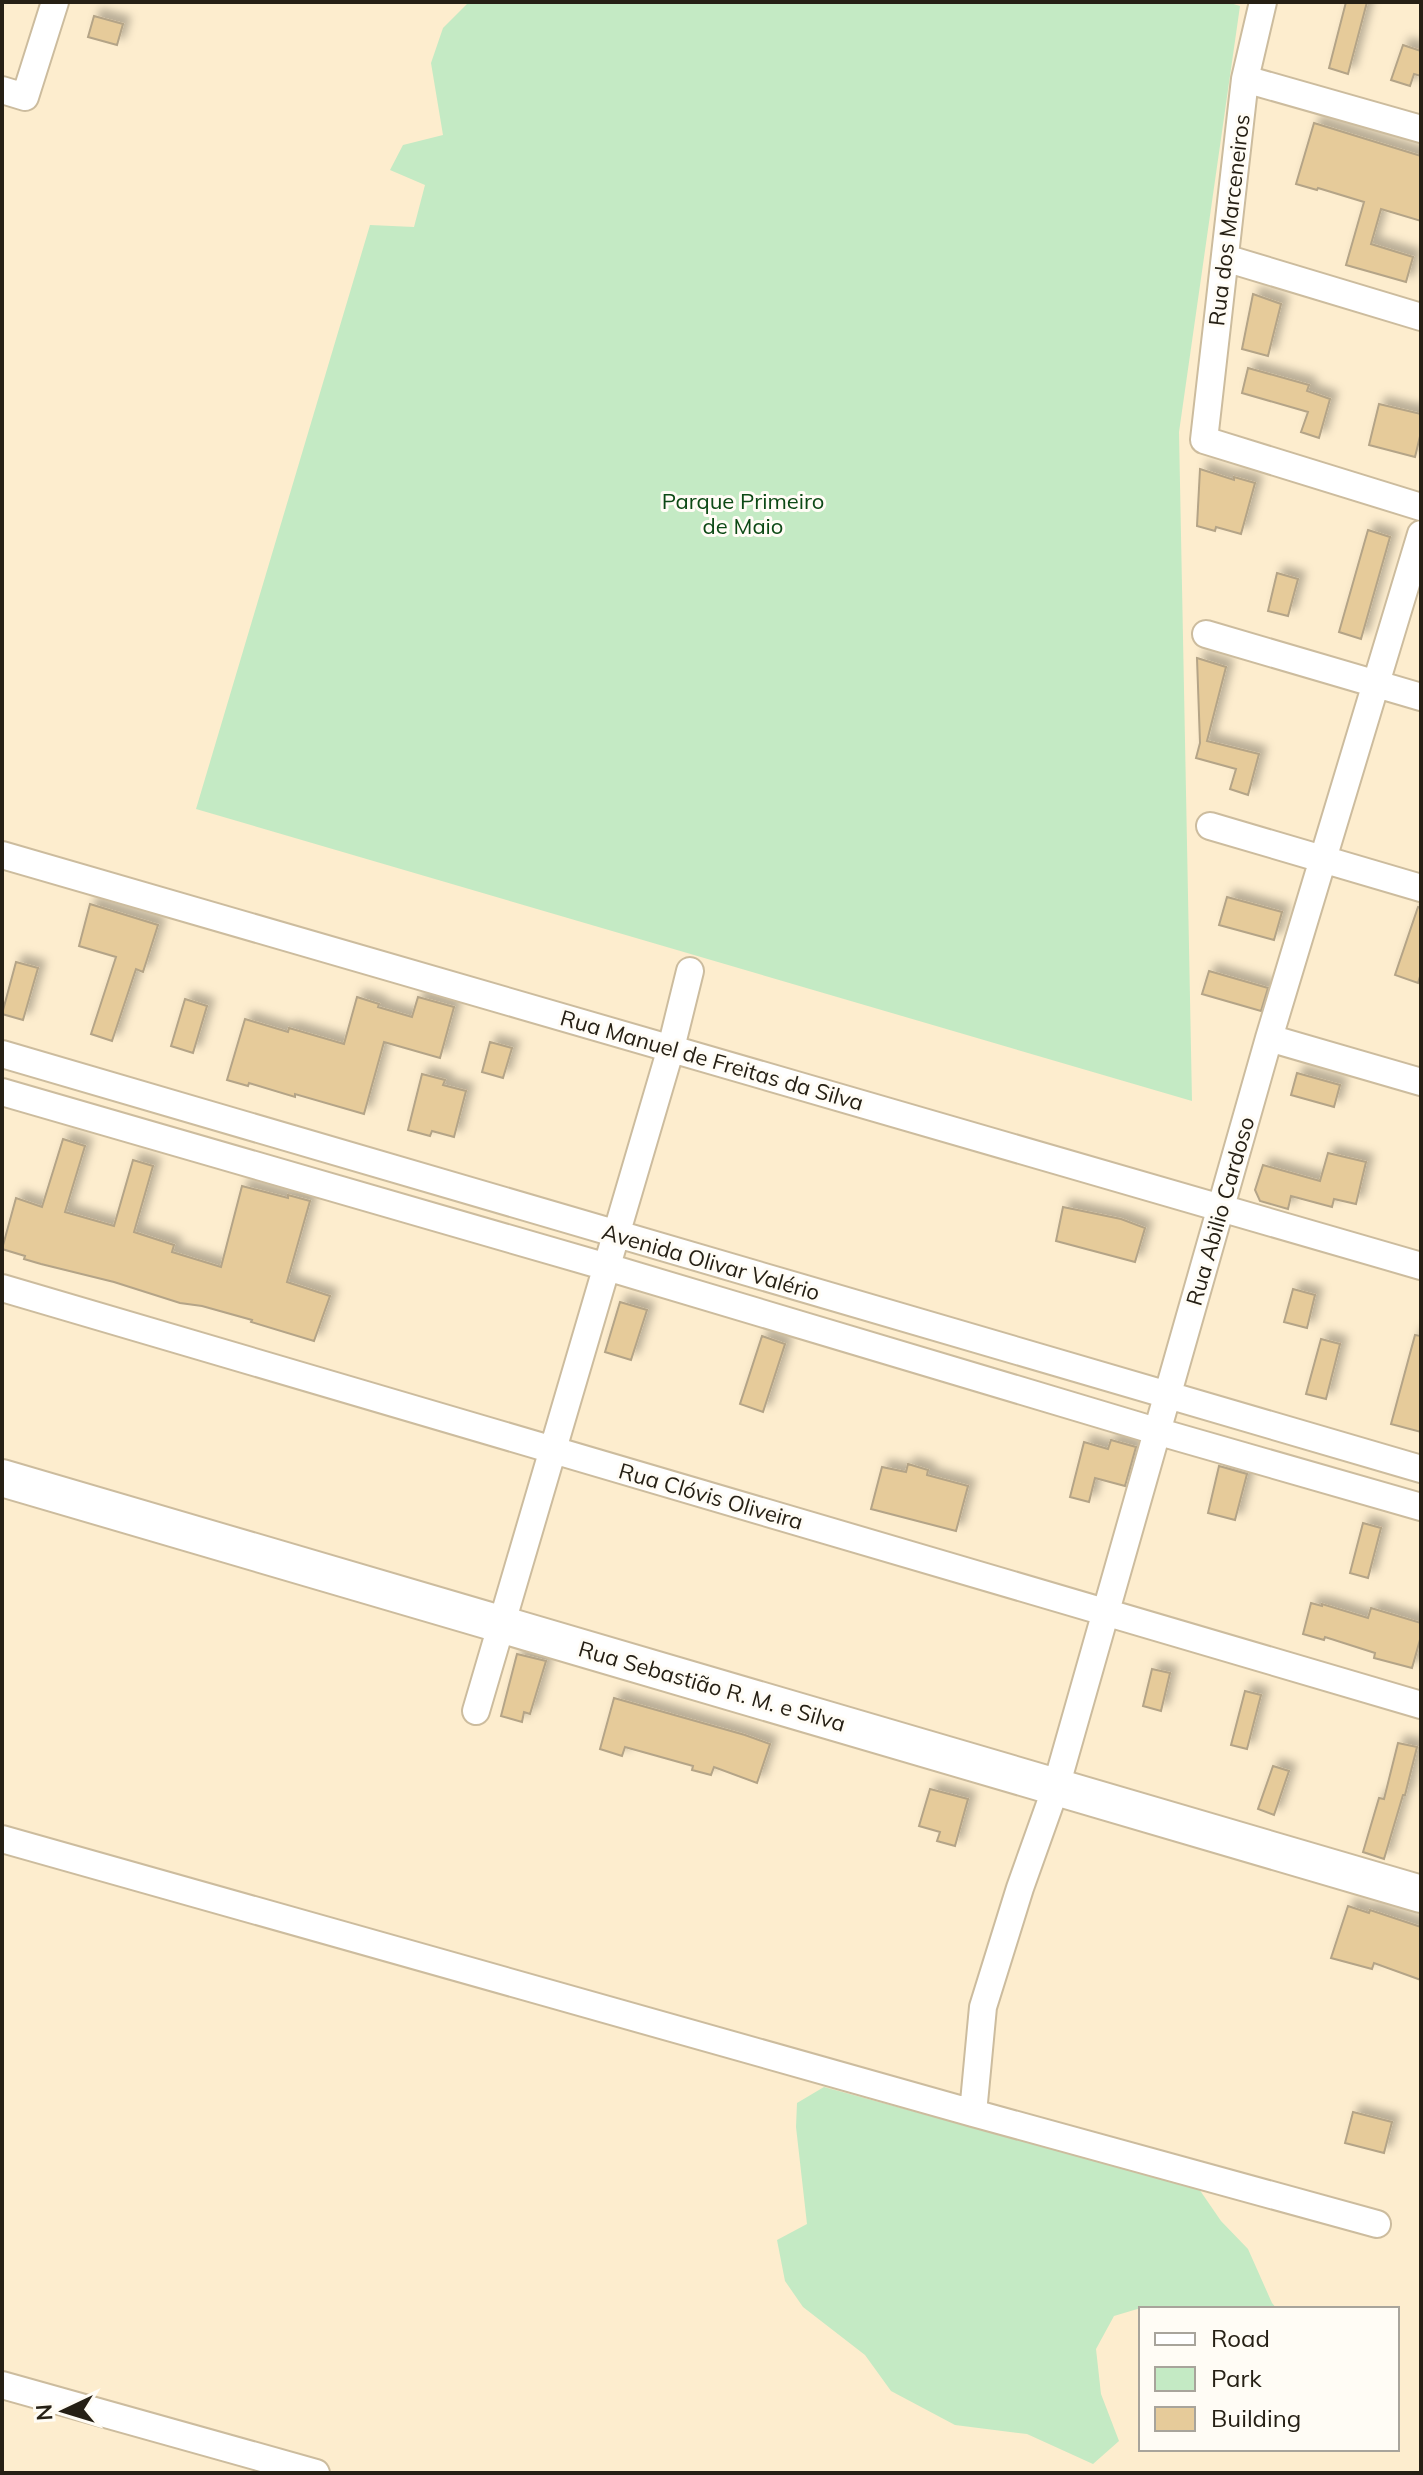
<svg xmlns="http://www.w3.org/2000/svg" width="1423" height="2475" font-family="Mulish,sans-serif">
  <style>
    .green { fill: #c4eac4 }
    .building { fill: #e6cb9a; stroke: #b4a487; stroke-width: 2; filter: url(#shadow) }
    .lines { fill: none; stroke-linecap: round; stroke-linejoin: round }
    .street-casing { stroke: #ccbc9e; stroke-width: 30 }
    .secondary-casing { stroke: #ccbc9e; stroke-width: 40 }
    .street { stroke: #fff; stroke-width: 26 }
    .secondary { stroke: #fff; stroke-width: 36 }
    .labels { text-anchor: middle; stroke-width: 6; stroke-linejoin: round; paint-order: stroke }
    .street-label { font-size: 22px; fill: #262015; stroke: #fffcf5 }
    .park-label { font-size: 22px; fill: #0c4915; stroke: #fffcf5 }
  </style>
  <defs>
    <filter id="shadow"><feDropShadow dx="7" dy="-7" stdDeviation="4" flood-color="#0004"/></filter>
  </defs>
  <rect width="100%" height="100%" fill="#fdedce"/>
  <!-- green -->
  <path class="green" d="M469 2H1227L1240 6 1179 432 1192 1101 196 809 370 225 414 227 425 185 390 170 403 145 443 135 431 63 443 28Z
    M824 2087 1199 2189 1221 2221 1248 2249 1272 2303 1277 2309H1147L1144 2307 1114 2316 1096 2349 1101 2394 1119 2441 1093 2464 1027 2434 955 2425 891 2391 865 2355 803 2307 785 2281 777 2240 807 2224 796 2127 797 2103Z"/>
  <!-- building -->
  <path class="building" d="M1346 2H1367L1348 74 1329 68Z
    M94 16 123 24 117 45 88 37Z
    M1403 45 1421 51V76L1414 74 1410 86 1391 80Z
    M1314 123 1421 156V221L1381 209 1371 244 1413 257 1406 282 1346 265 1364 202 1318 188 1317 190 1296 184Z
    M1253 294 1281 304 1268 356 1242 349Z
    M1248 368 1309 385 1307 391 1330 399 1319 438 1301 432 1308 412 1242 393Z
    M1379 404 1421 414V432L1415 457 1369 445Z
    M1200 469 1234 480V477L1255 483 1241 534 1216 527 1215 531 1197 526Z
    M1368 530 1390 537 1361 639 1339 632Z
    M1277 573 1298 579 1288 616 1268 611Z
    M1197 658 1226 667 1207 741 1259 754 1248 795 1230 789 1236 769 1196 758 1200 743Z
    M1227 897 1282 912 1274 940 1219 925Z
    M90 904 158 925 143 972 136 969 112 1041 91 1034 116 957 79 946Z
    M1418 907 1421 908V973L1418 983 1395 975Z
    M16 962 38 968 23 1020 2 1014Z
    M1209 971 1268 988 1261 1011 1202 994Z
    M357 997 379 1004 378 1007 412 1017 418 997 454 1007 440 1058 384 1042 364 1114 295 1094V1097L249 1083 248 1086 227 1080 245 1019 288 1032 289 1028 344 1044Z
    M185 999 207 1006 193 1053 171 1046Z
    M490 1042 512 1048 503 1078 482 1072Z
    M1297 1073 1340 1085 1334 1107 1291 1095Z
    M422 1074 445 1080 443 1085 466 1091 454 1137 432 1131 430 1136 408 1130Z
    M63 1139 85 1146 65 1212 114 1226 133 1160 153 1166 134 1232 174 1245 172 1252 221 1267 242 1186 288 1198V1195L310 1201 287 1282 330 1296 314 1341 251 1322 252 1320 202 1306 180 1303 114 1282 41 1264 24 1259 25 1256 2 1249 16 1198 42 1207Z
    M1328 1153 1366 1162 1356 1204 1334 1199 1332 1207 1291 1196 1288 1209 1260 1201 1255 1190 1263 1165 1320 1181Z
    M1063 1207 1121 1219 1145 1228 1135 1262 1056 1241Z
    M1293 1289 1315 1295 1307 1328 1284 1322Z
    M620 1302 647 1310 631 1360 605 1352Z
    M1415 1335 1421 1336V1432L1391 1424Z
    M762 1336 785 1344 763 1412 740 1404Z
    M1321 1339 1340 1344 1326 1399 1306 1394Z
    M1111 1440 1136 1447 1125 1486 1095 1478 1089 1502 1070 1497 1084 1442 1108 1449Z
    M908 1464 928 1470 927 1475 968 1486 956 1531 871 1509 882 1467 906 1472Z
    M1219 1466 1247 1474 1235 1520 1208 1513Z
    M1363 1523 1381 1528 1368 1578 1350 1573Z
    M1311 1603 1322 1606V1604L1368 1618 1371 1608 1421 1623V1636L1412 1668 1374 1658 1375 1653 1325 1637 1324 1640 1303 1634Z
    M517 1654 546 1661 530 1714 524 1712 522 1722 501 1716Z
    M1152 1669 1170 1673 1161 1711 1143 1706Z
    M1245 1691 1261 1695 1247 1749 1231 1745Z
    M614 1698 745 1735 770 1744 757 1783 714 1767 711 1775 692 1770 693 1766 625 1747 622 1756 600 1749Z
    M1398 1743 1417 1747 1405 1795H1403L1384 1859 1363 1852 1379 1798 1384 1799Z
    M1273 1766 1289 1771 1274 1815 1258 1809Z
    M930 1789 968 1799 955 1846 937 1841 940 1832 919 1826Z
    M1348 1906 1369 1913 1370 1910 1421 1927V1980L1374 1963 1372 1969 1331 1958Z
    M1353 2112 1392 2122 1384 2153 1345 2143Z"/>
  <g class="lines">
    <!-- street casing -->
    <g class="street-casing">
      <path id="street" d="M1263 2 1245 79 1204 440 1421 507
        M1245 79 1421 129
        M2 90 25 97 55 2
        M1225 258 1421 317
        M1206 634 1421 697
        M1210 826 1421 888
        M2 855 1421 1266
        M1269 1038 1421 1082
        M2 1054 1421 1469
        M2 1092 607 1267 1156 1431 1421 1507
        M2 1288 1421 1705
        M476 1711 671 1048 690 971
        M2 1839 973 2113 1377 2224
        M973 2113 983 2007 1020 1888 1056 1787 1269 1038 1421 534
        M2 2385 316 2473"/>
    </g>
    <!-- secondary casing -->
    <g class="secondary-casing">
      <path id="secondary" d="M2 1478 1421 1894"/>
    </g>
    <!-- street -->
    <use href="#street" class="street"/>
    <!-- secondary -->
    <use href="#secondary" class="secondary"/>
  </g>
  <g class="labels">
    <!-- street labels -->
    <g class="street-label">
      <text transform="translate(1229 220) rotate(-83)" y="8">Rua dos Marceneiros</text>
      <text transform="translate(712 1060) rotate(16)" y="8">Rua Manuel de Freitas da Silva</text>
      <text transform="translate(1220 1211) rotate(-74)" y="8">Rua Abilio Cardoso</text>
      <text transform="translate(711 1262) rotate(16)" y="8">Avenida Olivar Valério</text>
      <text transform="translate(711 1496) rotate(16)" y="8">Rua Clóvis Oliveira</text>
      <text transform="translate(712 1686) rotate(16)" y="8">Rua Sebastião R. M. e Silva</text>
    </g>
    <!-- park labels -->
    <g class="park-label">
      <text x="743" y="509">Parque Primeiro<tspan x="743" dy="25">de Maio</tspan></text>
    </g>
  </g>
  <!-- border -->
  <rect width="1423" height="2475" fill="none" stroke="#262015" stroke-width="8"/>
  <!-- legend -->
  <rect x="1139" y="2307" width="260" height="144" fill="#fffcf5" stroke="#a8a49b" stroke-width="2"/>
  <rect x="1155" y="2333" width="40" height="12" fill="#ffffff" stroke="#a8a49b" stroke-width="2"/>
  <text x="1211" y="2347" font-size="24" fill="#262015">Road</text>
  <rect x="1155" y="2367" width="40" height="24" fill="#c4eac4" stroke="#a8a49b" stroke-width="2"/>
  <text x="1211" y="2387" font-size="24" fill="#262015">Park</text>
  <rect x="1155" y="2407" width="40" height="24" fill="#e6cb9a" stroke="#a8a49b" stroke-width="2"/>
  <text x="1211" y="2427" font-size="24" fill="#262015">Building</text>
  <!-- north arrow -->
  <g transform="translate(64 2411) rotate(266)" stroke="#fffcf5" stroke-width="6" paint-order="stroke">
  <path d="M0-6L14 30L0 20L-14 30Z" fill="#262015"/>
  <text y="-12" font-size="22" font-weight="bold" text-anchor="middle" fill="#262015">N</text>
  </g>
</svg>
